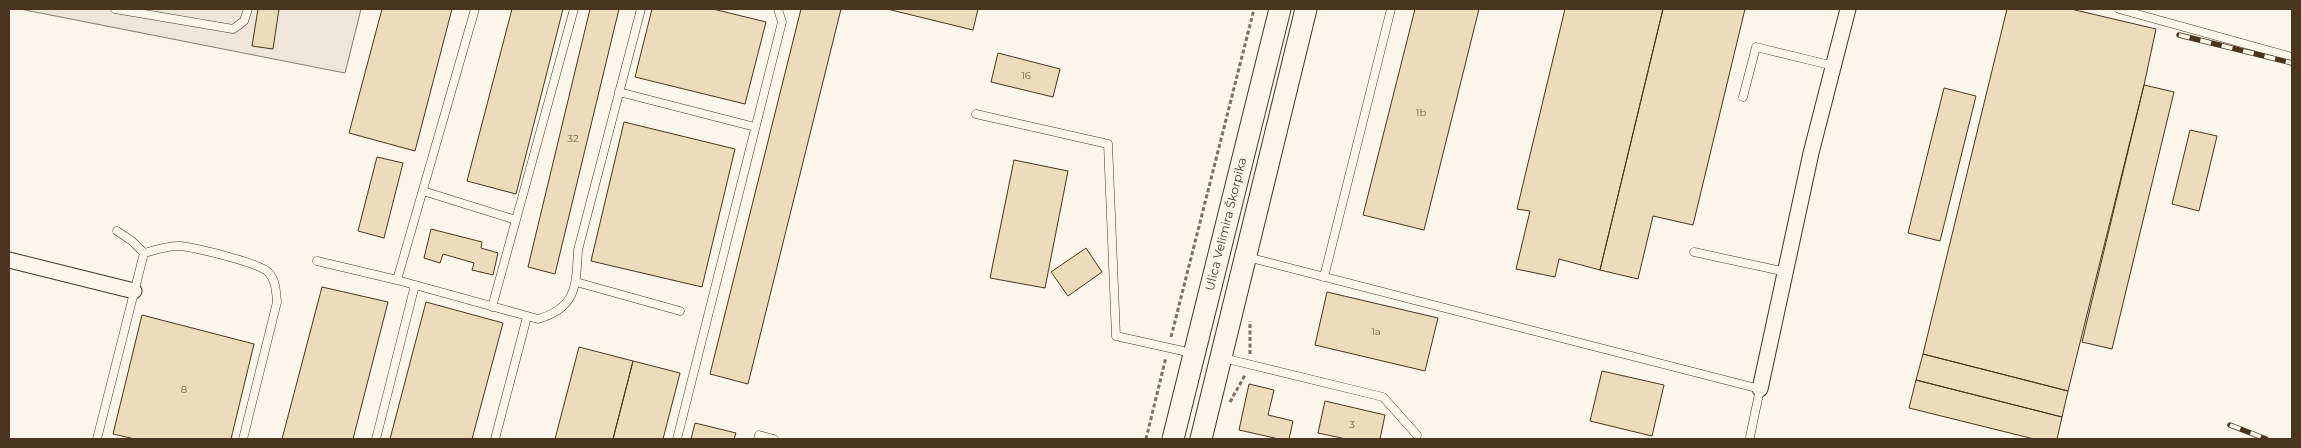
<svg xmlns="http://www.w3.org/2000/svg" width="2301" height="448" font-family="Montserrat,sans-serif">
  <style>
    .green { fill: #ede6d9; stroke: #887966 }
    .building { fill: #ecdcbc; stroke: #4a3520 }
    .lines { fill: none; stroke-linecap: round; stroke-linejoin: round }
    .service-casing { stroke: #4a3520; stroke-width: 9 }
    .minor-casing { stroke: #4a3520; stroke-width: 17 }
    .secondary-casing { stroke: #4a3520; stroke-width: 23 }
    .path { stroke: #7f6f5c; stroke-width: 3; stroke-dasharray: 4 2.5; stroke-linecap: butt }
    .service { stroke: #fbf6e9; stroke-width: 8 }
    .minor { stroke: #fbf6e9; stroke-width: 15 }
    .secondary { stroke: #fbf6e9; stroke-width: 21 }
    .rail-casing { stroke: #4a3520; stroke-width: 5.5 }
    .rail { stroke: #fbf6e9; stroke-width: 4; stroke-dasharray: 11; stroke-linecap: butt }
    .labels { text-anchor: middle; stroke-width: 4; stroke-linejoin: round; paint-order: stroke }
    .number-label { font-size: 10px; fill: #725f47 }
    .street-label { font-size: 12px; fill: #4a3520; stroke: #fbf6e9 }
  </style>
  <rect width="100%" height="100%" fill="#fbf6e9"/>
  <!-- green -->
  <path class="green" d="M20 9H361L345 73Z"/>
  <!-- building -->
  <path class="building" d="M258 9H279L273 49 252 46Z
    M382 9H452L415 151 349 133Z
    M512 9H563L516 194 467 181Z
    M590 9H619L555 274 528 267Z
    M652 9H713L766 22 745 104 635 77Z
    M801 9H841L748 384 710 374Z
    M887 9H978L973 30Z
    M1415 9H1479L1424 230 1363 215Z
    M1565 9H1663L1600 270 1559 259 1555 277 1516 269 1530 211 1517 209Z
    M1663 9H1745L1693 225 1653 216 1638 279 1600 270Z
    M2007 9H2071L2156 29 2144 85 2068 391 1923 354Z
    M998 53 1060 69 1053 97 991 82Z
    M2144 85 2174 92 2112 349 2082 342Z
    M1944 88 1976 96 1940 241 1908 233Z
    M624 122 735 149 702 287 591 261Z
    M2190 130 2217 136 2199 211 2172 204Z
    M377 157 403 163 384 238 358 231Z
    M1014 160 1068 171 1045 288 990 278Z
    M431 229 482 242 481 248 498 253 493 275 472 270 474 263 443 254 440 263 424 258Z
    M1086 248 1102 272 1068 296 1051 272Z
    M322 287 388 302 353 439H282Z
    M1327 292 1438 318 1425 371 1315 345Z
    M426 302 503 323 472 439H390Z
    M142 315 254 344 231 439H135L113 434Z
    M579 347 633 361 613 439H555Z
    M1923 354 2068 391 2062 417 1916 380Z
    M633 361 680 373 663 439H613Z
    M1602 371 1664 385 1652 436 1590 421Z
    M1916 380 2062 417 2057 439H2034L1909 408Z
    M1249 384 1274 390 1268 415 1293 421 1289 439H1279L1239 430Z
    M1325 401 1385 415 1380 439H1346L1318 433Z
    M695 423 736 433 734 439H691Z"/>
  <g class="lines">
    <!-- service casing -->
    <g class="service-casing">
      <path id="service" d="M115 9 233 29 244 21 248 9
        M475 9 397 280 538 319C577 308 576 285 578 250L641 9
        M2119 9 2292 57
        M619 92 755 127
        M1743 97 1756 47 1834 66
        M976 114 1108 144 1116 336 1192 353
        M423 191 516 220
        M117 231 132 241 144 253C156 250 168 245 181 246 196 248 261 263 269 273 276 281 276 292 277 302L243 439
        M1694 252 1786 272
        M1247 257 1760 389 1750 437
        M317 261 397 280
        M1324 277 1391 9
        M576 282 680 311
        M492 307 574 9
        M1223 358 1383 397 1417 435
        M97 439 144 253
        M376 439 415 285
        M495 439 527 317
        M677 439 782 22 778 9
        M758 439 759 435 774 439"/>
    </g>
    <!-- minor casing -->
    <g class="minor-casing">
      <path id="minor" d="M9 260 134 291
        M1760 389 1811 153 1848 9"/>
    </g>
    <!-- secondary casing -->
    <g class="secondary-casing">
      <path id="secondary" d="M1173 439 1280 9
        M1201 439 1306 9"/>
    </g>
    <!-- path -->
    <path class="path" d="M1171 337 1254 9
      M1250 354V321
      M1230 402 1245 375
      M1146 439 1166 357"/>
    <!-- service -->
    <use href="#service" class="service"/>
    <!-- minor -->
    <use href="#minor" class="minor"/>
    <!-- secondary -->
    <use href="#secondary" class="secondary"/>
    <!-- rail casing -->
    <g class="rail-casing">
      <path id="rail" d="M2179 35 2292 63
        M2230 425 2266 439"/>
    </g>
    <!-- rail -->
    <use href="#rail" class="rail"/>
  </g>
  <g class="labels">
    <!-- number labels -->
    <g class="number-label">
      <text x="1026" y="79">16</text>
      <text x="1421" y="116">1b</text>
      <text x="573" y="142">32</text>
      <text x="1376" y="335">1a</text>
      <text x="184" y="393">8</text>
      <text x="1352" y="428">3</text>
    </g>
    <!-- street labels -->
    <g class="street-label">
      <text transform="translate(1226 224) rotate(-76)" y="4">Ulica Velimira Škorpika</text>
    </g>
  </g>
  <!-- border -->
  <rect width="2301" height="448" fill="none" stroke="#4a3520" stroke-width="20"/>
</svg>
